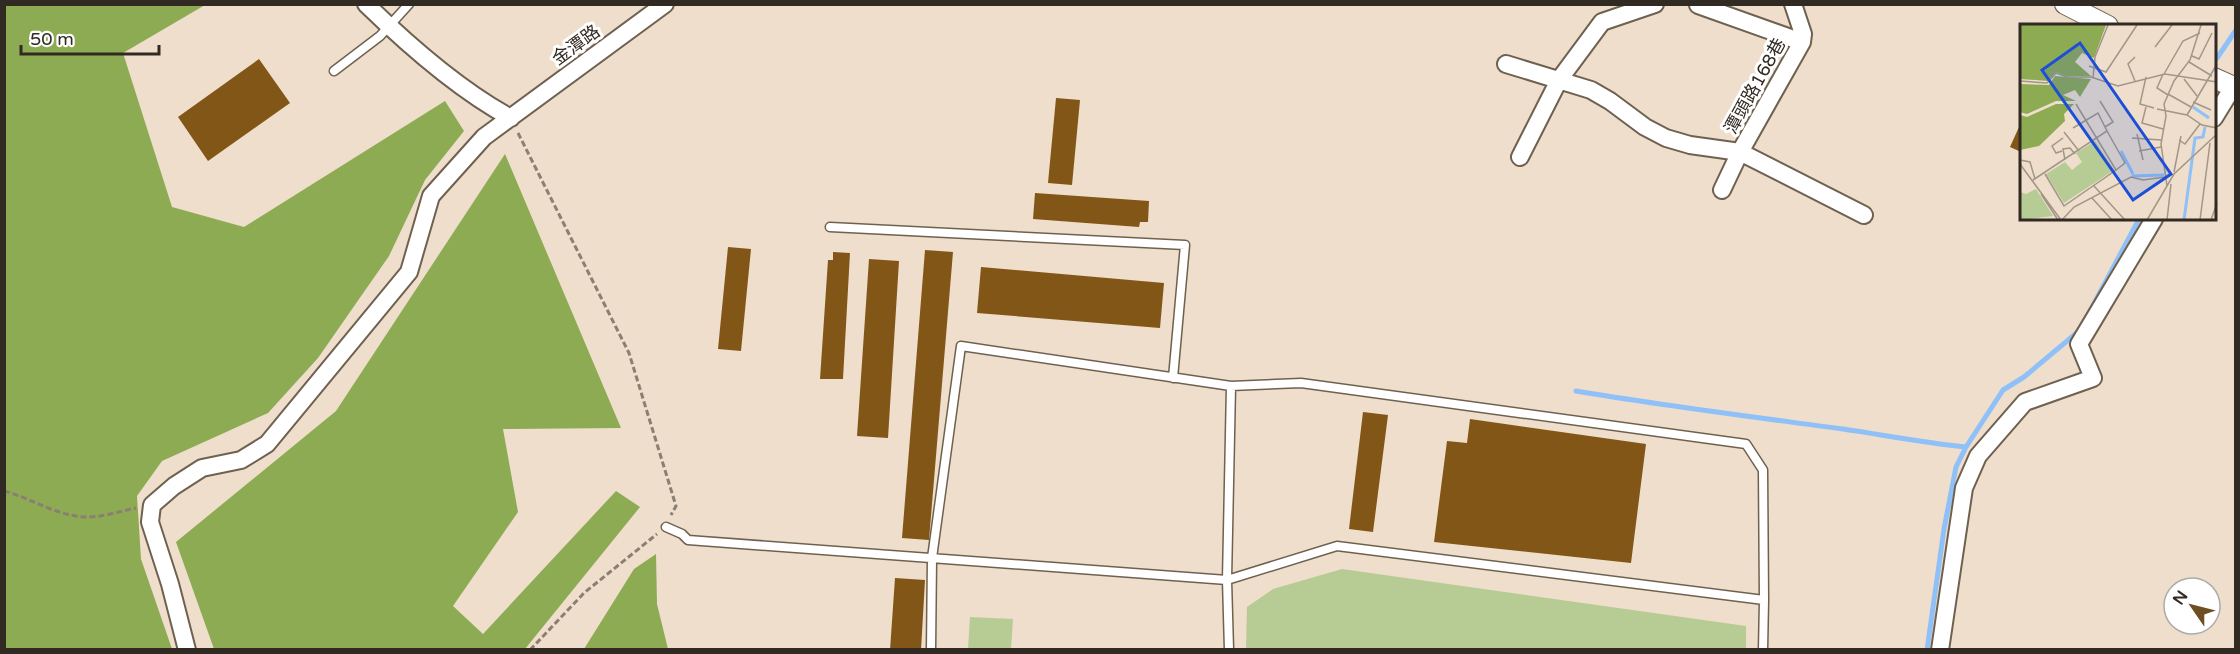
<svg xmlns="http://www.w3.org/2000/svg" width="2240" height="654" font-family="'Varela Round','Noto Sans TC',sans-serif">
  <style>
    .green { fill: #b7cb95 }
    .forest { fill: #8dab53 }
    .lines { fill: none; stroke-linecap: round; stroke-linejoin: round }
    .stream { stroke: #8fc0f8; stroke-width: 5 }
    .building { fill: #825616 }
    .service-casing { stroke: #6f6150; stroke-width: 11 }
    .minor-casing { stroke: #6f6150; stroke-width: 20 }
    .tertiary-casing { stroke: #6f6150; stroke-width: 22 }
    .path { stroke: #8a7f72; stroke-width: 3; stroke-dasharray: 6 3; stroke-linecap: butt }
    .service { stroke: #fff; stroke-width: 8 }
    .minor { stroke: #fff; stroke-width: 16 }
    .tertiary { stroke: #fff; stroke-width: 20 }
    .labels { text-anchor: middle; stroke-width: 6; stroke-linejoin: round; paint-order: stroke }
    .street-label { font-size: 18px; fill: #312a23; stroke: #fff }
    .inset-river { fill: none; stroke: #8fc0f8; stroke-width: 3 }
    .inset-road { fill: none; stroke: #a29688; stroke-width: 1.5 }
    .view { fill: #1d4ed8; fill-opacity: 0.15; stroke: #1d4ed8; stroke-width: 3 }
    .inset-edge { fill: none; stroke: #312a23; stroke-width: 3 }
  </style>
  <rect width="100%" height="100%" fill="#eedecb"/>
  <!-- green -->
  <path class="green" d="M1342 569 1746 626V649H1246L1247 607 1273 589Z
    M970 617 1013 619 1011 649H968Z"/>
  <!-- forest -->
  <path class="forest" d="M4 5H205L123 53 172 207 244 227 445 101 464 131 425 180 389 256 318 358 268 413 162 461 137 496 141 559 172 649H5Z
    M505 154 621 428 503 429 518 512 453 606 483 634 616 491 640 507 525 649H214L176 542 336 411Z
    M656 554 657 604 668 649H584L634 569Z"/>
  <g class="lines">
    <!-- stream -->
    <path class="stream" d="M2217 58 2236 30
      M2089 313 2139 219
      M1576 391C1665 406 1754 417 1843 429 1884 435 1925 443 1966 447
      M1927 650 1944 529 1956 467 1966 447 2003 390 2024 377 2079 331"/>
  </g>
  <!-- building -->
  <path class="building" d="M259 59 290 103 208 161 178 117Z
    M1056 98 1080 100 1072 185 1048 183Z
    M2019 127 2021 128V152L2010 147Z
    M1035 193 1149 201 1148 222H1140L1139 227 1033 219Z
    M728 247 751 249 741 351 718 349Z
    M925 250 953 252 929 540 902 538Z
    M833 252 850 253 843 379H820L828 260H833Z
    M869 259 899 261 888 438 857 436Z
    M981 267 1164 283 1160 328 977 313Z
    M1363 412 1388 415 1373 532 1349 529Z
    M1470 419 1646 444 1631 563 1434 542 1447 441 1467 443Z
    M895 578 925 580 921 650H890Z"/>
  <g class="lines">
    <!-- service casing -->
    <g class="service-casing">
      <path id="service" d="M334 71 380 36 409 4
        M830 227 1185 245 1173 378
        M1231 386 1301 383 1746 444 1763 470 1764 600
        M666 527 682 534 688 540 1227 580 1337 546 1764 600 1763 650
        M931 650 932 558 961 346 1231 386 1227 580 1229 650"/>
    </g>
    <!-- minor casing -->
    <g class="minor-casing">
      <path id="minor" d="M366 4C407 44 461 91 511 118
        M1698 5 1802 42
        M1506 64 1591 90 1610 101 1645 127 1666 138 1690 145 1740 152 1864 215
        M2214 118 2233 87
        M1520 157 1559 80 1602 22 1655 4
        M1722 190 1740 152 1802 42 1803 34 1793 4
        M187 650 170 584 150 522 152 505 174 486 202 468 241 460 267 444 409 272 431 196 484 137 665 4
        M1940 650 1964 488 1978 456 2025 402 2093 378 2079 344 2154 219"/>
    </g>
    <!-- tertiary casing -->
    <g class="tertiary-casing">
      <path id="tertiary" d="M2065 4 2108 26
        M2214 78 2236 88"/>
    </g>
    <!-- path -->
    <path class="path" d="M518 133 629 353 676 506 671 515
      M4 491C31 498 57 516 85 517 99 518 121 511 136 508
      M530 650 584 593 657 534"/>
    <!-- service -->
    <use href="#service" class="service"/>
    <!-- minor -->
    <use href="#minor" class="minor"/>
    <!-- tertiary -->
    <use href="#tertiary" class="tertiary"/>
  </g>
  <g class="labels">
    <!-- street labels -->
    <g class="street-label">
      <text transform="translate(576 45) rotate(-36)" y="6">金潭路</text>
      <text transform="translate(1755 86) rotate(-61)" y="6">潭頭路168巷</text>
    </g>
  </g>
  <!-- overview -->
  <g transform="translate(2020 24)">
    <rect width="196" height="196" fill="#eedecb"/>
    <path d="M75 117 94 146 44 179 26 150 45 138 52 146 62 138 56 129ZM16 165 33 192 0 196V168L6 170Z" fill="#b7cb95"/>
    <path d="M0 1H86L74 34 62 29 55 38 71 52H46L36 48 28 57 0 55ZM35 52 71 55 60 73 55 66 43 71 56 77H36L7 90 0 88V60L29 61ZM36 80H54L44 90 45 97 19 122 0 126V91L7 93Z" fill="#8dab53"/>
    <path class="inset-river" d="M173 83 189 94M101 127 113 150M173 129 175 114 183 113 185 103M112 152 144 151M164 196 173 129"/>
    <path class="inset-road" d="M135 23 152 1M172 32 179 35 192 9M115 33 108 40 115 57M169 38 192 52M69 42 86 48 117 1M143 50 137 64 148 71M144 50 163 17 180 9M126 53 120 80 134 84M73 54 75 33 88 1M164 55 177 72M0 57 27 59 36 49 47 53H71L98 62 145 50 197 58M148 70 171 83M80 77 93 98 85 103M173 78 191 86M126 83 122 99 143 105M137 85 167 91 182 101 197 104M167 91 197 40M87 107 105 139 96 146M44 108 59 127M117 110 123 136M112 114 141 116M159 116 165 120 180 100M42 127 36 129 32 122 43 114M119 127 141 123M0 136 10 138 15 155M45 136 43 125 50 124 55 130M0 140 41 196M154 148 161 112M25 150 44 182 96 146 56 80M13 156 87 107 78 89 53 104M74 162 105 196M147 162 141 120 146 92 144 80 154 57 170 36 181 1M21 170 38 196M72 174 92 196M42 196 54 183 111 153 123 156 145 153M127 196 154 150 197 110M147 196 151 160M180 196 190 119M191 196 197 179"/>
    <path class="view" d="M60 19 151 150 113 176 22 46Z"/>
    <rect width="196" height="196" class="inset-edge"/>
  </g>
  <!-- border -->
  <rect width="2240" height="654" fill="none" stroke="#312a23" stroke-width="12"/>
  <!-- north arrow -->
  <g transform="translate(2192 606) rotate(305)"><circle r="28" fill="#ffffff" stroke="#adaaa7" stroke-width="1.5"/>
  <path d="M0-4.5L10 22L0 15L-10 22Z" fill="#6e4f24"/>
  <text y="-9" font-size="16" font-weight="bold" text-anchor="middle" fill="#312a23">N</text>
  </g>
  <!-- scale -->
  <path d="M21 45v9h138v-9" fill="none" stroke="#312a23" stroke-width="3"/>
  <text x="30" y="45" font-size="18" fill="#312a23" stroke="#ffffff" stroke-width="4.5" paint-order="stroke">50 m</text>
</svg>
